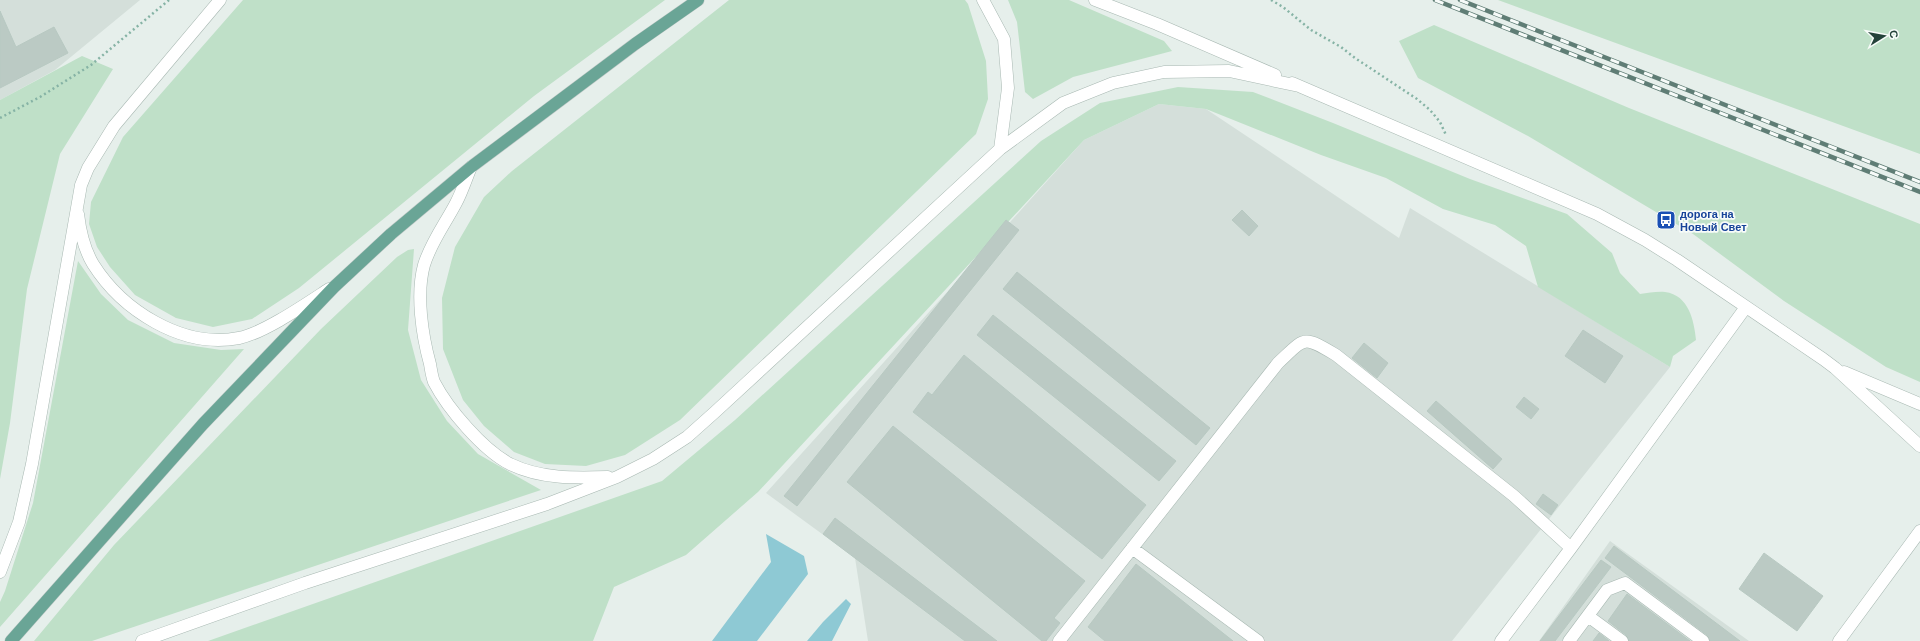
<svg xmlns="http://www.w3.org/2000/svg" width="1920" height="641" font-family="Arial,sans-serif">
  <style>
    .built { fill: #d4dfda }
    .green { fill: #bfe0c8 }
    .water { fill: #8ec9d4 }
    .building { fill: #bbcac4; stroke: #b8c9c2 }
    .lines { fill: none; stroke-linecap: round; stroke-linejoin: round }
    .minor-casing { stroke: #a8b8b2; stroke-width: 13 }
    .major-casing { stroke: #c2cac8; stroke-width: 13 }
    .path { stroke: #86b3a5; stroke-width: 2.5; stroke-dasharray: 2 3; stroke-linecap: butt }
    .minor { stroke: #fff; stroke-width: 12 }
    .major { stroke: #6aa596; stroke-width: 12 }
    .rail-casing { stroke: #5f7d75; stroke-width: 4.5 }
    .rail { stroke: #f7fbf9; stroke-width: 3; stroke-dasharray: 9; stroke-linecap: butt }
    .labels { text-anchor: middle; stroke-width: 3.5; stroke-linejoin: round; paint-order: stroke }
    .transit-label { font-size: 11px; font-weight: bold; fill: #164399; stroke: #f7fbf9; text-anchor: start }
  </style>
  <rect width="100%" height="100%" fill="#e6efeb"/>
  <!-- built -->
  <path class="built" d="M0 0H140L55 70 0 100Z
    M1159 104 1206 109 1399 238 1410 208 1670 367 1452 641H868L855 558 766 493 1084 140Z
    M1610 541 1749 641H1539Z"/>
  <!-- green -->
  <path class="green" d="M243 0H665L534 96 299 288 252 319 213 327 176 318 135 295 110 267 97 247 89 224 91 202 123 137Z
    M729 0H965L968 4 986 61 988 99 976 134 680 420 625 455 586 466 545 464 514 452 484 426 463 400 443 349 442 298 455 247 484 197 512 171Z
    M1008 0H1069L1164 41 1172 51 1073 77 1033 99 1025 92 1017 22Z
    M1498 0H1920V154Z
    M1434 25 1629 108 1920 224V382L1886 367 1784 301 1693 234 1528 136 1418 78 1399 41Z
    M82 56 113 69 60 154 27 289 10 423 0 479V100Z
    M1178 87 1253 92 1333 123 1470 179 1567 214 1612 253 1620 273 1640 294C1648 293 1658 291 1665 292 1689 295 1694 321 1696 340L1673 356 1670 367 1538 287 1526 246 1495 225 1443 209 1386 178 1321 155 1206 109 1159 104 1084 140 758 492 686 555 614 587 593 641H208L662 481 735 420 1041 141 1100 103Z
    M414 249 408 330 421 380 447 421 478 454 541 490 92 641H34L114 545 321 329 397 257 408 250Z
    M78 261 101 294 128 320 174 343 221 350 244 349 0 627V602L5 591 33 503Z"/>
  <!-- water -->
  <path class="water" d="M766 534 804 556 808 574 757 641H712L771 562Z
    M846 599 851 604 832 641H807L823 622Z"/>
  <!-- building -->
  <path class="building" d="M0 11 16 47 54 27 68 53 0 88Z
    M1242 210 1258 226 1249 236 1232 220Z
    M1006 220 1019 230 797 506 784 496Z
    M1017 272 1210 428 1196 445 1003 289Z
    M993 315 1176 461 1159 481 977 335Z
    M1583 330 1623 356 1605 383 1565 356Z
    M1364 343 1388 363 1377 378 1352 358Z
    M964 355 1146 505 1102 559 913 412 928 392 932 395Z
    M1524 397 1539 409 1531 419 1516 407Z
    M1436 401 1502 459 1493 469 1427 411Z
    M893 426 1085 581 1054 618 1060 623 1046 641H1042L847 482Z
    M1543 494 1558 505 1551 515 1536 504Z
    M835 518 997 641H965L823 534Z
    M1614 546 1740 641H1710L1707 635 1605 558Z
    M1764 553 1823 596 1797 631 1739 589Z
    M1601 560 1611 567 1555 641H1540Z
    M1136 564 1233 641H1105L1088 627Z
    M1627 594 1690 641H1629L1626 635 1608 621Z
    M1599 633 1609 641H1593Z"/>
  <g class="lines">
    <!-- minor casing -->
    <g class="minor-casing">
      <path id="minor" d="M983 0 1004 39 1008 88 1000 149
        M1095 0 1157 24 1275 75
        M1292 83 1597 214 1645 240 1677 260 1823 359 1835 368 1920 446
        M471 167C466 179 462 192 456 203 445 224 431 242 424 265 416 294 422 335 430 364 431 370 432 377 434 382 448 409 483 450 510 464 541 479 574 478 608 477
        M78 214C80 231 84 249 93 264 122 310 182 349 239 338 264 333 306 304 329 289
        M1844 372 1920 404
        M1132 548 1258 641
        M0 572 19 522 32 464 81 185 88 168 114 126 220 0
        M1588 616 1622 641
        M142 641 305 583 547 504 617 477 653 459 687 437 715 412 1000 149 1063 103 1113 83 1164 72 1229 71 1299 86
        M1059 641 1278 363C1306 337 1302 335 1336 355L1514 496 1571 548
        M1501 641 1571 548 1746 307
        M1569 641 1607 590 1625 583 1703 641
        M1839 641 1920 531"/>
    </g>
    <!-- major casing -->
    <g class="major-casing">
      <path id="major" d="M11 641 203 424 334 287 391 234 471 167 635 44 698 0"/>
    </g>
    <!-- path -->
    <path class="path" d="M1271 0 1283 7 1311 30 1341 47 1355 58 1417 99 1430 110 1440 122 1446 135
      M0 118 40 97 91 65 169 0"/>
    <!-- minor -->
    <use href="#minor" class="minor"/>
    <!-- major -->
    <use href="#major" class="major"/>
    <!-- rail casing -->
    <g class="rail-casing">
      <path id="rail" d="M1435 0 1920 192
        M1460 0 1920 182"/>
    </g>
    <!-- rail -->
    <use href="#rail" class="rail"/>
  </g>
  <!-- icons -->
  <defs>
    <g id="bus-square" transform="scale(1)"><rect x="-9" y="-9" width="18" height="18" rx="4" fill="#1a4fb4" stroke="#f7fbf9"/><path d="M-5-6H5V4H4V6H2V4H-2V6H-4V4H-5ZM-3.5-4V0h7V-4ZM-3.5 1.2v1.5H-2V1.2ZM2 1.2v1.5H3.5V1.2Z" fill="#fff"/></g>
  </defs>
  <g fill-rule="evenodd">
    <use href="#bus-square" x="1666" y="220"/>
  </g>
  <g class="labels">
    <!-- transit labels -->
    <g class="transit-label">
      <text x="1680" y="218">дорога на<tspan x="1680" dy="13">Новый Свет</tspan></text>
    </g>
  </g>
  <!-- north arrow -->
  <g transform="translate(1884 36) rotate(79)" stroke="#f7fbf9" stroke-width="3" paint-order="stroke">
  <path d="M0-3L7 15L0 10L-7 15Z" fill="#24423a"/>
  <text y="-6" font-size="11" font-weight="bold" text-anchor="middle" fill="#24423a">С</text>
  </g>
</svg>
